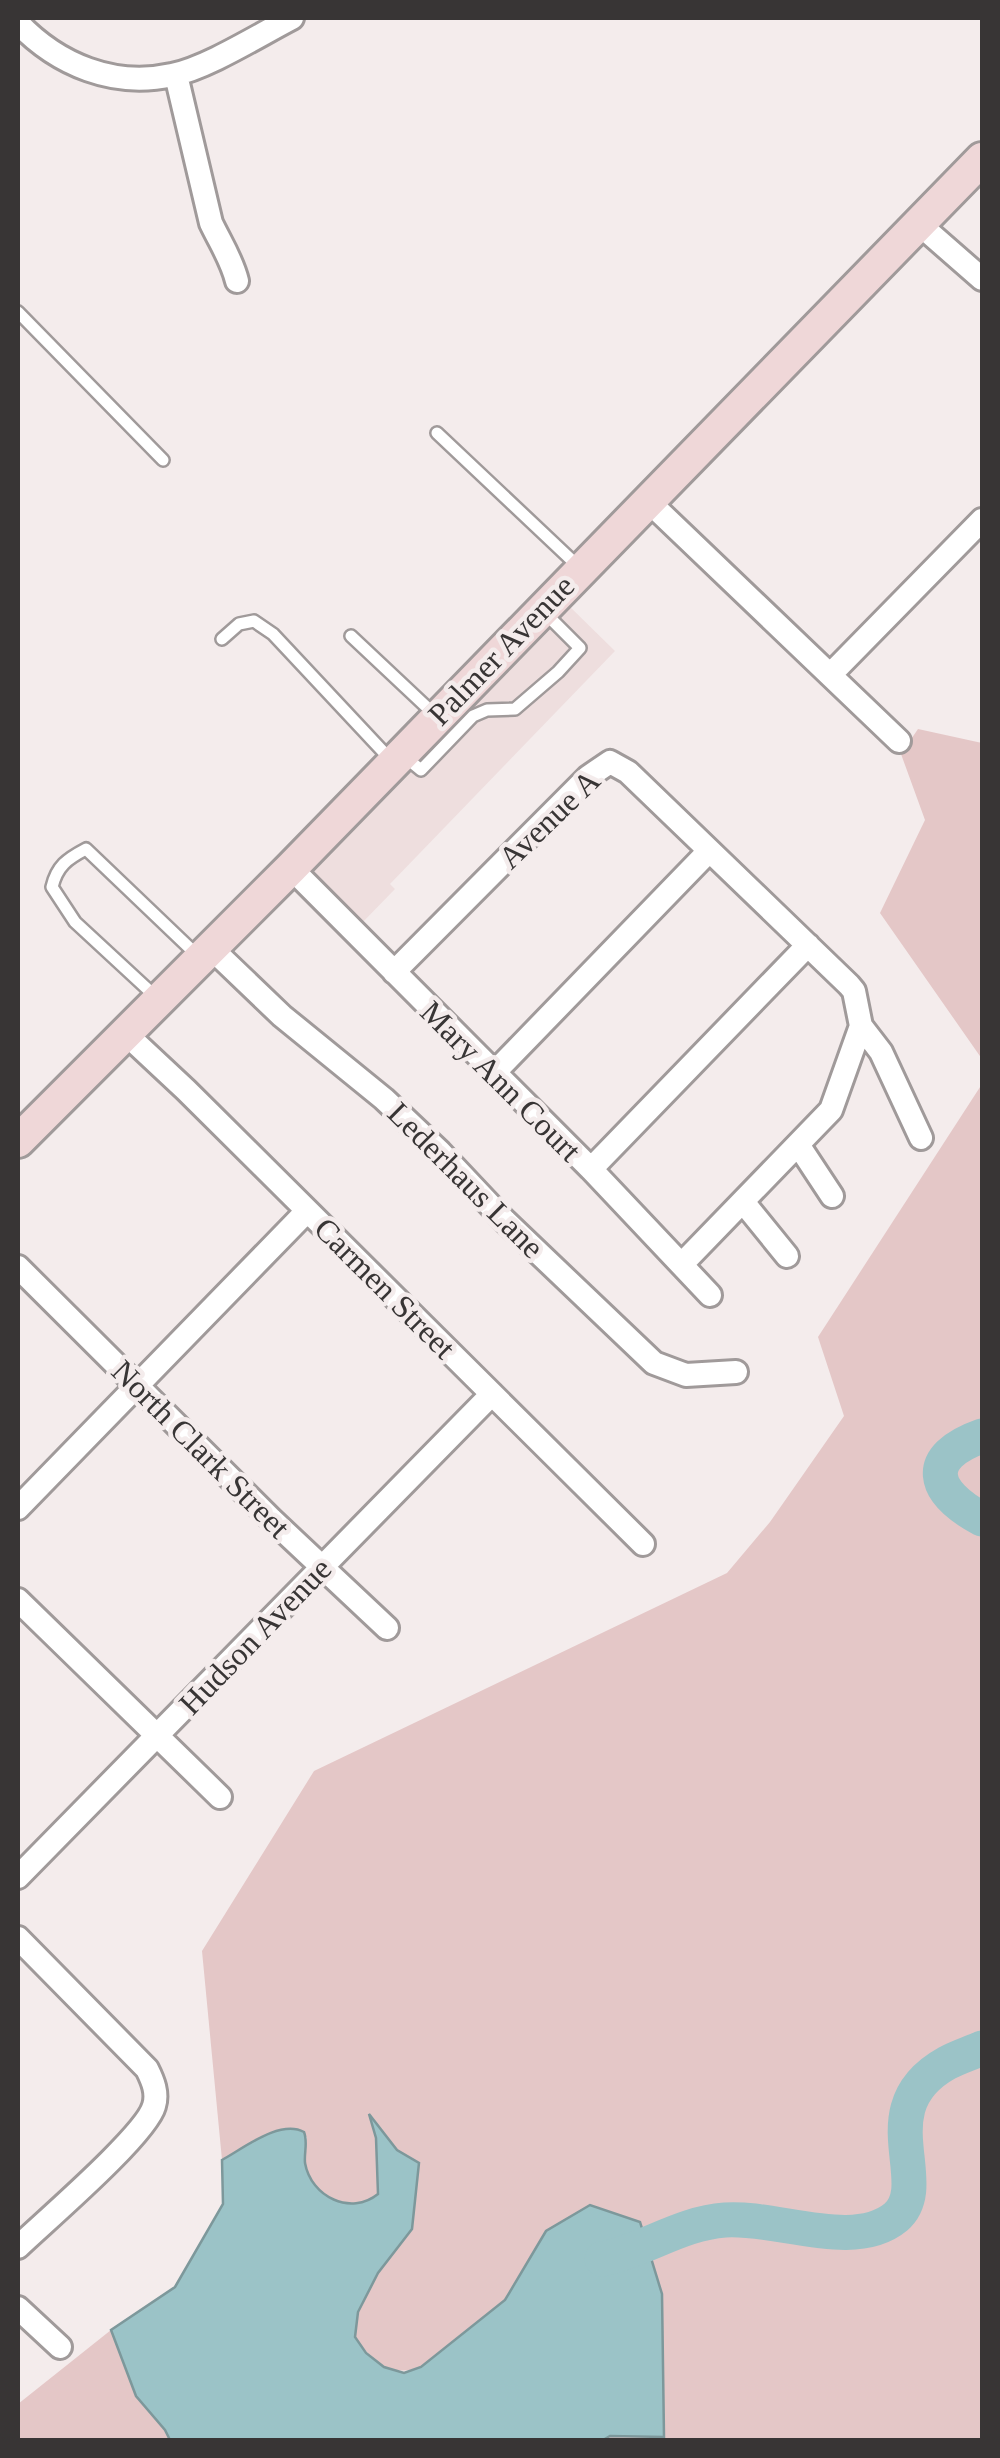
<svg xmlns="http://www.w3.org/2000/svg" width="1000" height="2458" font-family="'Times New Roman',serif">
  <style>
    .built { fill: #eedede }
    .green { fill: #e4c7c7 }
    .water { fill: #9bc3c7; stroke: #7d989b; stroke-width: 2.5 }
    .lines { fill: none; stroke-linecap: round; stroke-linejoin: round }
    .river { stroke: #9bc3c7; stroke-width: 35 }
    .lane-casing { stroke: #a09a9a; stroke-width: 16 }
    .street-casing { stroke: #a09a9a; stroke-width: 28 }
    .secondary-casing { stroke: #a09a9a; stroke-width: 38 }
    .lane { stroke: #fff; stroke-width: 11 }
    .street { stroke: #fff; stroke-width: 22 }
    .secondary { stroke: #efd7d8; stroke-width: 32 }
    .labels { text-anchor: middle; stroke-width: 9; stroke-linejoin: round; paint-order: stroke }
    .street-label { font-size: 32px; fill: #383535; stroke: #f4ecec }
  </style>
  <rect width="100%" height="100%" fill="#f4ecec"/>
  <!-- built -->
  <path class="built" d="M564 601 615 651 390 884 395 889 360 925 309 873Z"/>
  <!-- green -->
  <path class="green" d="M918 729 982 743V1059L880 913 925 820 901 754Z
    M982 1084V2440H603L610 2436 664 2437 662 2294 640 2223 546 2230 505 2300 421 2367C390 2378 373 2362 355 2337L358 2312 378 2273 412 2229 419 2163 397 2150 370 2118 376 2138 378 2194C351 2216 310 2197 305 2162 304 2154 306 2145 307 2137L281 2129 222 2160 202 1951 314 1771 727 1573 770 1522 844 1416 818 1337Z
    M111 2330 136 2396 165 2430 170 2440H18V2404Z"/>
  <!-- water -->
  <path class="water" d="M369 2114 397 2150 419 2163 412 2229 378 2273 358 2312 355 2337 366 2353 384 2367 404 2373 421 2367 505 2300 546 2231 590 2205 640 2222 662 2294 664 2437 610 2436 603 2440H170L165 2430 136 2396 111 2330 175 2287 223 2204 222 2160C244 2148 280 2119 304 2132 308 2142 304 2152 305 2163 311 2197 351 2216 378 2194L376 2138Z"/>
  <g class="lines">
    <!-- river -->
    <path class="river" d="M982 1436C922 1457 931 1492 982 1519
      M602 2259C645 2250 681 2223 725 2220 776 2216 854 2252 896 2217 935 2183 866 2108 947 2063 958 2057 971 2053 982 2048"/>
    <!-- lane casing -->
    <g class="lane-casing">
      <path id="lane" d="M18 312 163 460
        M437 433 580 568
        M351 636 434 714
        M222 639 239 624 254 621 273 634 390 759
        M404 756 421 770 473 716 487 710 515 709 558 672 580 648 546 614
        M155 996 75 922 52 887C57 866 67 859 86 849L199 957"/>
    </g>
    <!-- street casing -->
    <g class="street-casing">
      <path id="street" d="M18 23C58 65 114 88 172 75 207 68 259 35 292 18
        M176 75 211 223C220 242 232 260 237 281
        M918 223 982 279
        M647 500 899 741
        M830 675 982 520
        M291 868 591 1169 710 1295
        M210 947 282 1016 384 1099 440 1152 505 1221 654 1363 686 1375 736 1372
        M394 972 588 777 610 762 628 772 849 985 854 991 861 1026 881 1052 921 1138
        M125 1033 186 1090 643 1544
        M494 1073 709 851
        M799 1146 832 1196
        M591 1169 808 945
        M744 1203 787 1256
        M682 1264 831 1110 861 1026
        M18 1267 271 1519 387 1628
        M18 1508 307 1211
        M18 1600 220 1797
        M18 1877 492 1394
        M18 1938 147 2069C153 2081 158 2093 154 2106 146 2135 44 2222 18 2247
        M18 2308 60 2347"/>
    </g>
    <!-- secondary casing -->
    <g class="secondary-casing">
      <path id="secondary" d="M18 1141 291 868 982 159"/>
    </g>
    <!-- lane -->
    <use href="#lane" class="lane"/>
    <!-- street -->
    <use href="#street" class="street"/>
    <!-- secondary -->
    <use href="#secondary" class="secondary"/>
  </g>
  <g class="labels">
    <!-- street labels -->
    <g class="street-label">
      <text transform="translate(501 650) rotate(-46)" y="11">Palmer Avenue</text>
      <text transform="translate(549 819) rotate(-44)" y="11">Avenue A</text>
      <text transform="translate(501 1081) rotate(45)" y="11">Mary Ann Court</text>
      <text transform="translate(466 1180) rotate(45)" y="11">Lederhaus Lane</text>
      <text transform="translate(385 1288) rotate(45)" y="11">Carmen Street</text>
      <text transform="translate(201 1449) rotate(45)" y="11">North Clark Street</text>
      <text transform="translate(255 1636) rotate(-46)" y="11">Hudson Avenue</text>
    </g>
  </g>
  <!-- border -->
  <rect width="1000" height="2458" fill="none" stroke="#383535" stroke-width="40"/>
</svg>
